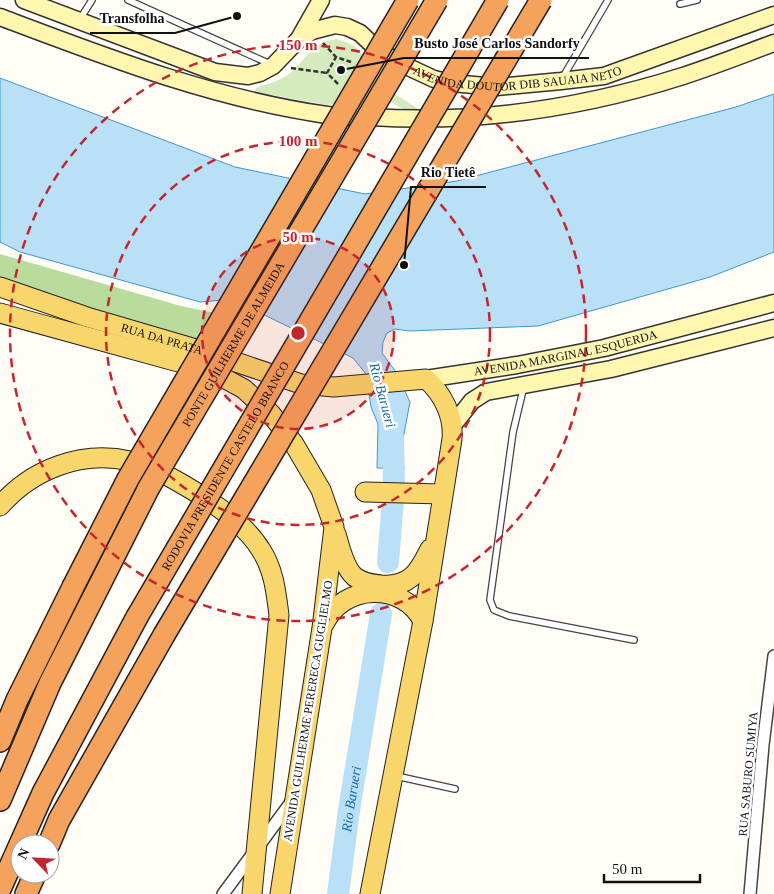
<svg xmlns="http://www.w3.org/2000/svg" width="774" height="894" font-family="Georgia,serif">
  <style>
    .green { fill: #d5ebbd }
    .forest { fill: #b9dc9c }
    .water { fill: #b9e0f7; stroke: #3f96cf }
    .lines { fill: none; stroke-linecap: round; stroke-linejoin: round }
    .river { stroke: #b9e0f7; stroke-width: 22 }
    .lane-casing { stroke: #444; stroke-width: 8 }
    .street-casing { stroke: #444; stroke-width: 14 }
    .secondary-casing { stroke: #333; stroke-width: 19 }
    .primary-casing { stroke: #222; stroke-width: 21 }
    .highway-casing { stroke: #222; stroke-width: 24 }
    .path { stroke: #333; stroke-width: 2.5; stroke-dasharray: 5 2.5; stroke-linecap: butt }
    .lane { stroke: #fff; stroke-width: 5.5 }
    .street { stroke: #fff; stroke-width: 11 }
    .secondary { stroke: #fff6b0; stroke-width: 16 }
    .primary { stroke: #f9d66b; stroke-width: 19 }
    .highway { stroke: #f5a25d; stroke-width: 21 }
    .highway-bridge-casing { stroke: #222; stroke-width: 24; stroke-linecap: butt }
    .highway-bridge { stroke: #f5a25d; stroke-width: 21 }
    .ring { fill: none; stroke: #c4262e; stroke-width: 2.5; stroke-dasharray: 9 6 }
    .labels { text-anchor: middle; stroke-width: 5; stroke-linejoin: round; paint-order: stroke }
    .street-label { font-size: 12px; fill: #111; stroke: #fff }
    .water-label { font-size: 14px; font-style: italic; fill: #1768a6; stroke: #fff }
    .centre { fill: #c4262e; stroke: #fff; stroke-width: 2.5 }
    .ring-label { font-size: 15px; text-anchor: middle; font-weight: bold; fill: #c4262e; stroke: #fff; stroke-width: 5; stroke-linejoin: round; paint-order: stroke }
    .leader { fill: none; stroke: #111; stroke-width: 2 }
    .callout-dot { fill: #111; stroke: #fff; stroke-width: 2 }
    .callout-label { font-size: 14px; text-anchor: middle; font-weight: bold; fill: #111; stroke: #fff; stroke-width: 5; stroke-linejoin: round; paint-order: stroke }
  </style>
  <rect width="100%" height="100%" fill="#fffdf5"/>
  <!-- green -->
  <path class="green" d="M336 39C361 45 365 55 370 78L420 110 411 113 390 102 358 94 340 103 327 105 255 92 256 88C267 84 279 81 289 74 308 59 309 43 336 39Z"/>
  <!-- forest -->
  <path class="forest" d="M0 254 181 306 234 317 214 349 0 285Z"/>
  <!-- water -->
  <path class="water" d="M0 78 235 167 365 194 457 181 736 107 774 94V252L710 277 538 326 409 331 395 329 387 333 383 342 382 353 396 372 410 402 402 444 404 469 377 468 378 424 371 407 366 374 353 358 250 308 223 300 200 302 20 252 0 242Z"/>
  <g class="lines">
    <!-- river -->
    <g class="river">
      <path d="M388 562 394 487 393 438"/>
      <path id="s1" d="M338 894 349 810 381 614"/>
    </g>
    <!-- lane casing -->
    <g class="lane-casing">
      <path id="lane" d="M128 0 270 64
        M680 4 697 0
        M80 19 92 0
        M563 77 608 0
        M524 386 513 432 490 600 494 610 509 616 634 640
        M396 776 455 789"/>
    </g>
    <!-- street casing -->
    <g class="street-casing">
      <path id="street" d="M223 894 292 801
        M750 894 763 745 774 656"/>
    </g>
    <!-- secondary casing -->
    <g class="secondary-casing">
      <g id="secondary">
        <path id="s2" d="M24 0 215 72 248 76 260 73 273 66 297 41 312 31 335 25 347 27 360 33 379 51 404 65 434 79 451 83 497 87 561 81 604 76 774 15"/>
        <path d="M0 17C106 57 214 99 327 115 341 117 356 116 371 117 478 124 582 108 683 76 714 66 744 54 774 43"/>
        <path d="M300 37 321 0"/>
        <path d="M349 115C370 94 380 81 379 51"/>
        <path id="s3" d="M426 379 517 365 604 348 774 303"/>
        <path d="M453 425 472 401 486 392 611 369 774 328"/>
      </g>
    </g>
    <!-- primary casing -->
    <g class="primary-casing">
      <g id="primary">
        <path id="s4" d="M0 287 87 317 203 351 301 384 334 387 426 379C443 394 454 416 452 439L423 621 370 894"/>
        <path d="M0 313 211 371 244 389 271 414 294 444 321 490 334 527 322 628 280 894"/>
        <path d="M365 492 442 494"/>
        <path d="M0 506C32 469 82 450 130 461 155 467 181 483 202 496 223 510 248 528 261 550 274 570 276 592 279 615L252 894"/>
        <path d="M336 534C340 547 344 568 355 577 363 583 372 584 381 585 410 587 418 573 430 549"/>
        <path d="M324 624C343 584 402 581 423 621"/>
      </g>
    </g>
    <!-- highway casing -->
    <g class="highway-casing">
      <path id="highway" d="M0 741 17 700 73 587
        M0 800 50 683 148 489
        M49 844 59 820 164 635
        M0 889 43 793 137 617
        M26 894 35 874"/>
    </g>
    <!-- path -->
    <path class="path" d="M323 43 336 57
      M291 68 327 73
      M338 84 327 73 336 57 351 62"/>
    <!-- lane -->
    <use href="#lane" class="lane"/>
    <!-- street -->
    <use href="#street" class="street"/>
    <!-- secondary -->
    <use href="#secondary" class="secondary"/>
    <!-- primary -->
    <use href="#primary" class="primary"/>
    <!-- highway -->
    <use href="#highway" class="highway"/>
    <!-- highway-bridge casing -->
    <g class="highway-bridge-casing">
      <g id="highway-bridge">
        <path id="s5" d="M148 489 437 0"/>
        <path d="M73 587 128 479 408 0"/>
        <path id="s6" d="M137 617 498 0"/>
        <path d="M164 635 541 0"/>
      </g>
    </g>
    <!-- highway-bridge -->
    <use href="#highway-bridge" class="highway-bridge"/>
  </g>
  <!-- distance rings -->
  <circle cx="298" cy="333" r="96" fill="#c4262e" fill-opacity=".12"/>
  <g class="ring">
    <circle cx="298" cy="333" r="96"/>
    <circle cx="298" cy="333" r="192"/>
    <circle cx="298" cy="333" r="288"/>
  </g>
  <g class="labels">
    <!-- street labels -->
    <g class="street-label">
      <text dy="4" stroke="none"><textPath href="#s2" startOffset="539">AVENIDA DOUTOR DIB SAUAIA NETO</textPath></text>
      <text dy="4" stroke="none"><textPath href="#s4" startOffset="170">RUA DA PRATA</textPath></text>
      <text dy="4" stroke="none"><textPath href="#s5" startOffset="168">PONTE GUILHERME DE ALMEIDA</textPath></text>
      <text dy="4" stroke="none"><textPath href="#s3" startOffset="142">AVENIDA MARGINAL ESQUERDA</textPath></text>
      <text dy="4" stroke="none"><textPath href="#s6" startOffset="175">RODOVIA PRESIDENTE CASTELO BRANCO</textPath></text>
      <text transform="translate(308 711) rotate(-81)" y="4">AVENIDA GUILHERME PERERECA GUGLIELMO</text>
      <text transform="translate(748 774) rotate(-85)" y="4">RUA SABURO SUMIYA</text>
    </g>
    <!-- water labels -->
    <g class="water-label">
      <text transform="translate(383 395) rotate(75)" y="5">Rio Barueri</text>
      <text dy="5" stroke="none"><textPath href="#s1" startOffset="96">Rio Barueri</textPath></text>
    </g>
  </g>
  <circle cx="298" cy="333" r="8" class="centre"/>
  <g class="ring-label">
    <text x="298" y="50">150 m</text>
    <text x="298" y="146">100 m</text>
    <text x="298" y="242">50 m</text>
  </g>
  <!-- callouts -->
  <path class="leader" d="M237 16L175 33H90M341 70L404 58H589M404 265L411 187H486"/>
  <g class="callout-dot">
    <circle cx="237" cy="16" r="5"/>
    <circle cx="341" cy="70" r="5"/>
    <circle cx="404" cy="265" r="5"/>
  </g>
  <g class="callout-label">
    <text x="132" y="23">Transfolha</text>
    <text x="497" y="48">Busto José Carlos Sandorfy</text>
    <text x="448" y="177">Rio Tietê</text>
  </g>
  <!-- north arrow -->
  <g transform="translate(35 859) rotate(295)"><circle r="24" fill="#ffffff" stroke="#a0a0a0"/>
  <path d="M0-4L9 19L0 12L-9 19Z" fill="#c4262e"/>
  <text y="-8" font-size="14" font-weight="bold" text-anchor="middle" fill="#111111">N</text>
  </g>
  <!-- scale -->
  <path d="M604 874v8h96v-8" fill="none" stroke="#111111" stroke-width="2.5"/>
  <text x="612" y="874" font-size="15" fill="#111111" stroke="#ffffff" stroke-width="4" paint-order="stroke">50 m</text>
</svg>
